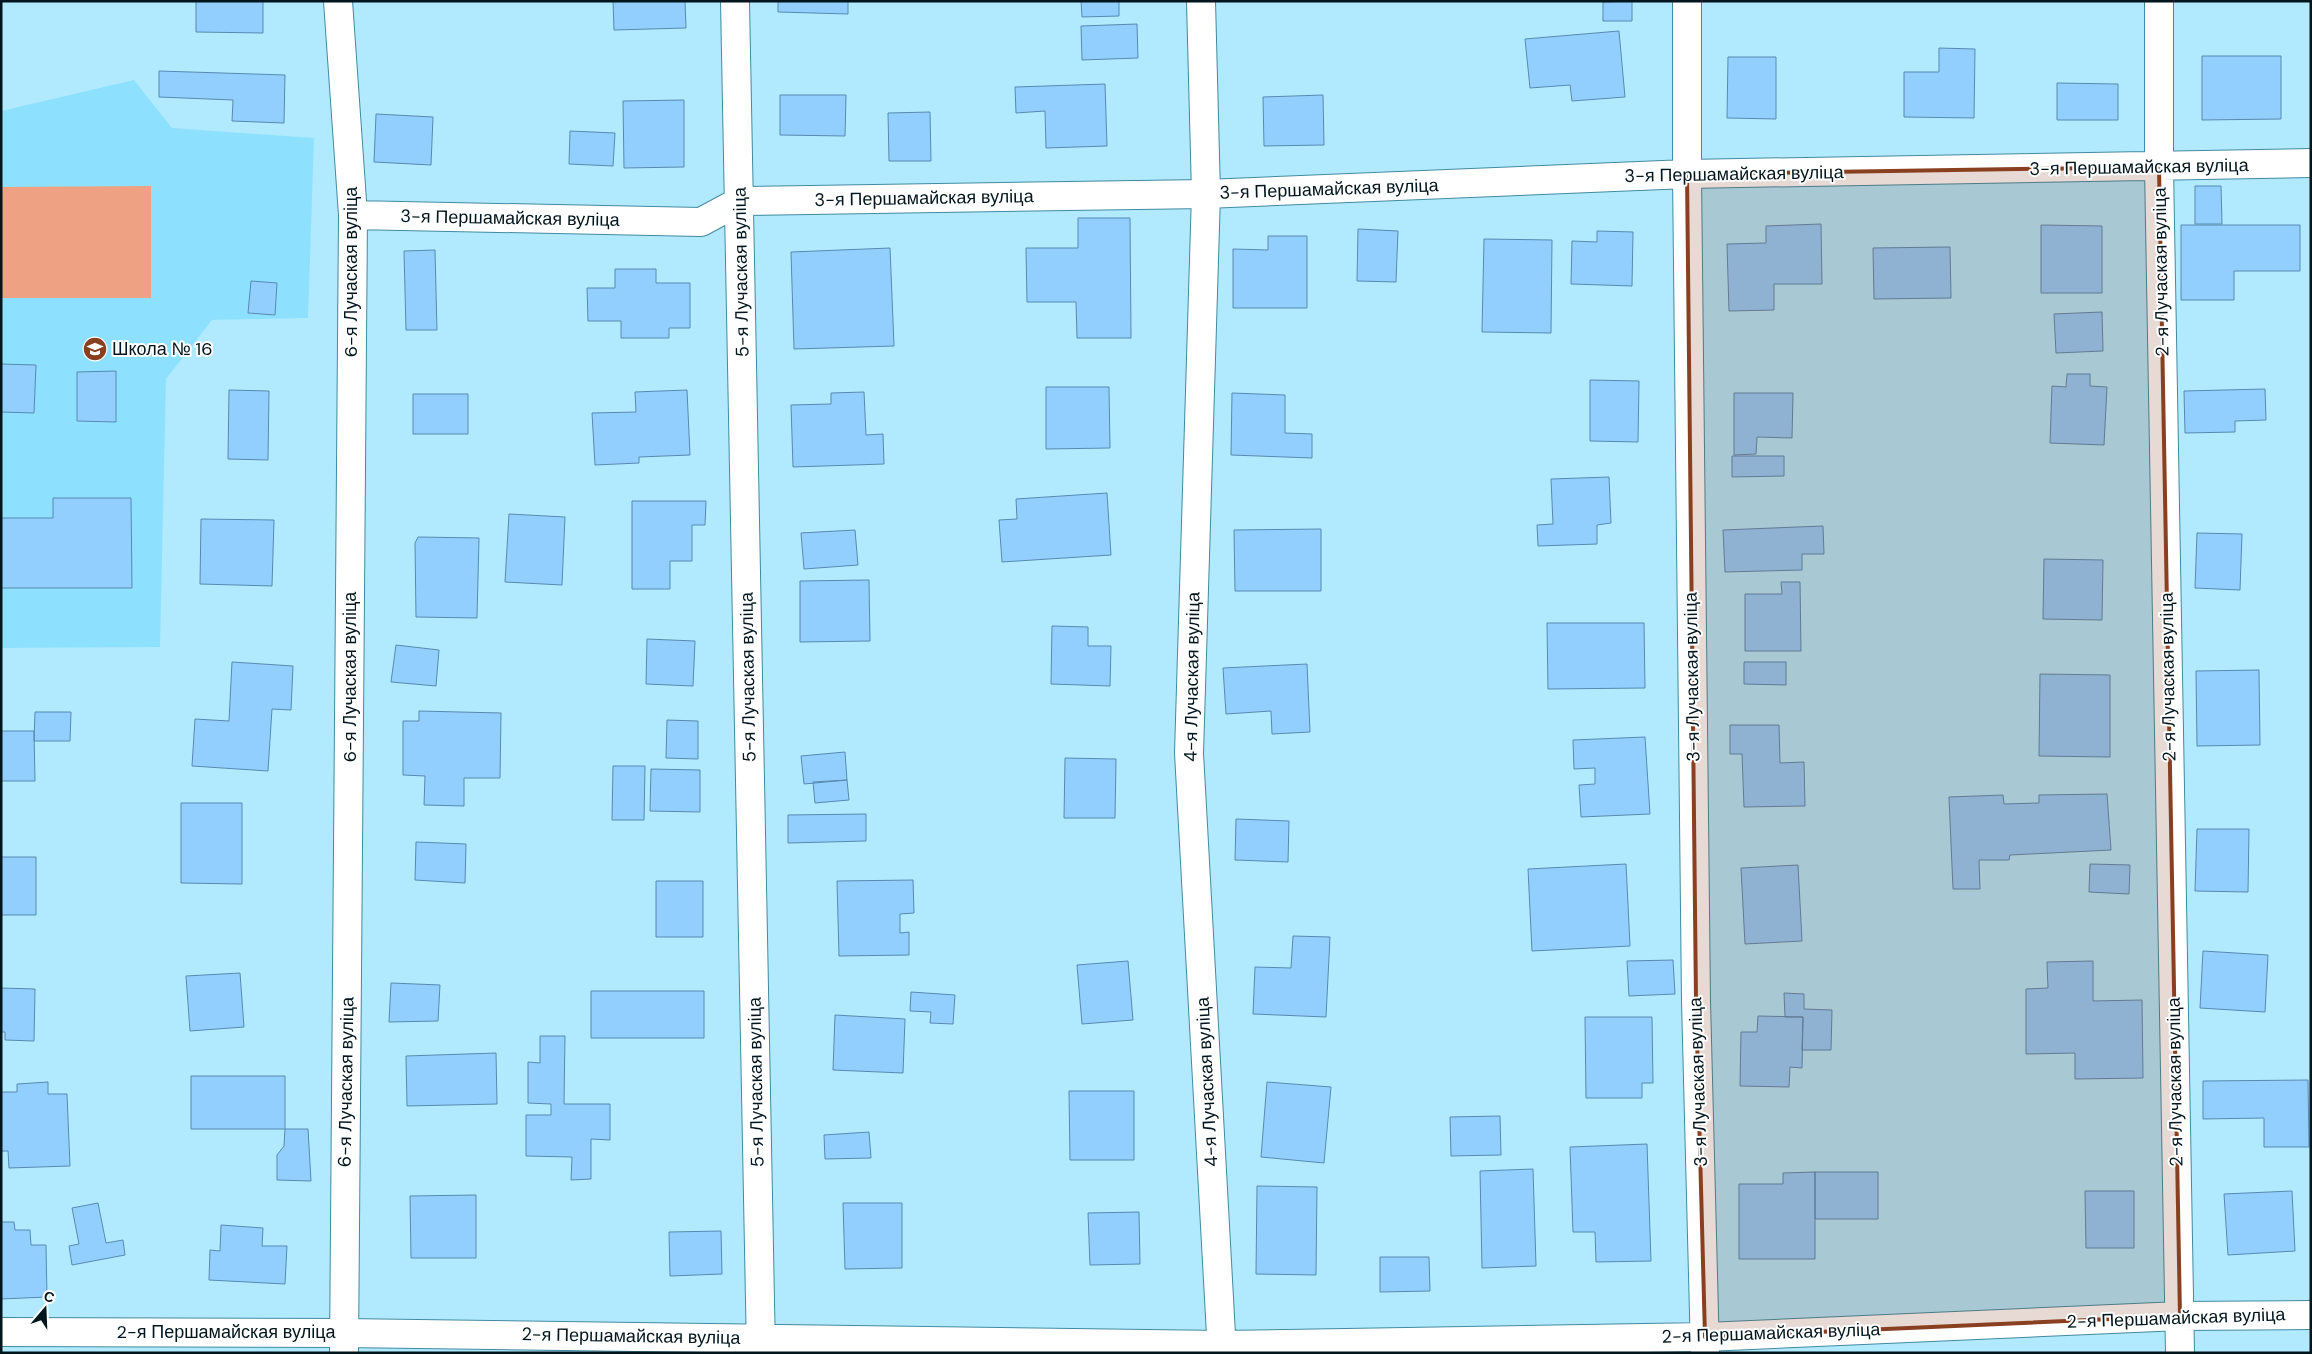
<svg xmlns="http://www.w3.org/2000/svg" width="2312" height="1354" font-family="'DM Sans',sans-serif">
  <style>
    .built { fill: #8ee1fe }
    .green { fill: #eea183 }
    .building { fill: #93cffe; stroke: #578ab0 }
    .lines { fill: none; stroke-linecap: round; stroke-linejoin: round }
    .minor-casing { stroke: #428aa1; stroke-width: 30 }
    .minor { stroke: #fff; stroke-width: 28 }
    .marked { fill: #884021; fill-opacity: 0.2; stroke: #884021; stroke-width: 4; stroke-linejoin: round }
    .labels { text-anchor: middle; stroke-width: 4; stroke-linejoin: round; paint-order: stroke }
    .street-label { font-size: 18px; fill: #01151c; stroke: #fff }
    .poi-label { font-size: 18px; fill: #01151c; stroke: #fff; text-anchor: start }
  </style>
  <rect width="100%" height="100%" fill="#b1eaff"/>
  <!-- built -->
  <path class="built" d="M134 80 172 128 314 138 308 318 212 320 166 379 160 647 1 648V111Z"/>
  <!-- green -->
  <path class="green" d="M151 186V298H1V187Z"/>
  <!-- building -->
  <path class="building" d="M196 1H263V33L196 32Z
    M613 1H685L686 28 614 30Z
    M778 1H848V14L778 12Z
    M1081 1H1119V16L1082 17Z
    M1632 1V21H1603V2Z
    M1137 24 1138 58 1082 60 1081 26Z
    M1619 31 1625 97 1572 101 1570 85 1530 88 1525 39Z
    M1939 48 1975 49 1974 118 1904 117V72H1939Z
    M2202 56H2281V119L2202 120Z
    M1728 57H1776V119L1727 118Z
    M159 71 285 75 284 123 232 121 233 100 159 97Z
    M2057 83 2118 84V120H2057Z
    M1105 84 1107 146 1046 148 1045 111 1016 113 1015 87Z
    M780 95H846L845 136 780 135Z
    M1323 95 1324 145 1264 146 1263 97Z
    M684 100V167L624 168 623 101Z
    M930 112 931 161H889L888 113Z
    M376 114 433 117 431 165 374 162Z
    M570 131 615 133 613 166 569 164Z
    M2195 186H2221L2222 224H2195Z
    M1078 218H1130L1131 338H1077L1076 302H1027L1026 248H1078Z
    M1821 224 1822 284H1774V310L1729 311 1727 244 1766 243V226Z
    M2041 225 2102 226V293H2041Z
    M2181 225H2300V271H2234V300H2181Z
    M1358 229 1398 231 1396 282 1357 281Z
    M1597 231 1633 232 1632 286 1571 284 1572 241 1597 242Z
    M1268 236H1307V308H1233V249L1268 250Z
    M1484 239 1552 240 1551 333 1482 332Z
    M1950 247 1951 298 1874 299 1873 248Z
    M890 248 894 346 794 349 791 252Z
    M435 250 437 330H406L404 251Z
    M615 269H656V283H690V328H669V338H621V321H588L587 288H615Z
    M251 281 277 283 275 315 248 313Z
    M2102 312 2103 351 2056 353 2054 314Z
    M1 364 36 365 34 413 1 412Z
    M116 371V422L77 421V372Z
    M2067 374H2090V386L2107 387 2104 445 2050 443 2052 386 2066 387Z
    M1590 380 1639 381 1638 442 1590 441Z
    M1046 387H1109L1110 448 1046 449Z
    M2265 389 2266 420 2235 421V432L2185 433 2184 391Z
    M229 390 269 391 268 460 228 459Z
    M687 390 690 455 639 457V463L595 465 592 413 636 412 635 392Z
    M864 392 866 435 883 434 884 464 793 467 791 405 831 404V393Z
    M1232 393 1285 395V433L1312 434V458L1231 455Z
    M1734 393H1793L1792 438 1757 437 1756 454 1734 455Z
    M413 394H468V434H413Z
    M1732 456H1784V476L1732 477Z
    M1609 477 1611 523 1597 525V544L1538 546 1537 525 1553 524 1551 479Z
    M1107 493 1111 555 1002 562 999 520 1017 519 1016 499Z
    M53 498H131L132 588H1V518H53Z
    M632 501H706L705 525H692V561H670V589H632Z
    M509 514 565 517 562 585 505 582Z
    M201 519 274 520 272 586 200 584Z
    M1823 526 1824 554H1802V570L1725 572 1723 530Z
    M1321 529V591H1235L1234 530Z
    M855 530 858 565 804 569 801 533Z
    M2197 533 2242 534 2240 590 2195 588Z
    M418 537 479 538 477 618 416 617 415 543Z
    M2044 559 2103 560 2102 620 2043 619Z
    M869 580 870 641 800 642V581Z
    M1781 582H1800L1801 651H1745V594H1782Z
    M1547 623H1644L1645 688 1548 689Z
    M1052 626 1088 627V646H1111L1110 686 1051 684Z
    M647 639 695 641 693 686 646 684Z
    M396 645 439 650 436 686 391 682Z
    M232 662 293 666 291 710 272 709 268 771 192 766 195 719 229 721Z
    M1744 662H1786V685L1744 684Z
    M1307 664 1310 732 1272 734 1271 711 1226 714 1223 668Z
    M2259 670 2260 745 2197 746 2196 671Z
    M2040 674 2110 675V757L2039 756Z
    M419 711 501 713 500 778H464V806L424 805 425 776 403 775V721H419Z
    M35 712H71L70 741H34Z
    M667 720 698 721V759L666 758Z
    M1730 725H1779L1780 763 1804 762 1805 806 1744 807 1742 754H1730Z
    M1 731H34L35 781H1Z
    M1645 737 1650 814 1581 817 1579 785 1595 784V768L1574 769 1573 740Z
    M845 752 847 780 804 784 801 756Z
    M1065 758 1116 759 1115 818H1064Z
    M613 766H645L644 820H612Z
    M651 769 700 770V812L650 811Z
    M847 780 849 800 815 803 813 782Z
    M2107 794 2111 850 2010 855 2009 860H1979L1980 889H1953L1949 797 2003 795 2004 804 2039 803V795Z
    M181 803H242V884L181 883Z
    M866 814V841L788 843V815Z
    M1236 819 1289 821 1288 862 1235 860Z
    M2197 829H2249L2248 892 2195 891Z
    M416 842 466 844 465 883 415 880Z
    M1 857H36V915H1Z
    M1626 864 1630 946 1532 951 1528 869Z
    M2090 864 2130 865 2129 894 2089 892Z
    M1798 865 1802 941 1745 944 1741 868Z
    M913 880 914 913 900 914V933L909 932V955L839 956 837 881Z
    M656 881H703V937H656Z
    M1293 936 1330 937 1326 1017 1253 1014 1255 967 1291 968Z
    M2203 951 2268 955 2265 1012 2200 1008Z
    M1673 960 1675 994 1629 996 1627 961Z
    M1128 961 1133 1020 1082 1024 1077 965Z
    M2093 961V1001L2142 1000 2143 1078 2075 1079V1053L2026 1054V989L2048 988 2047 962Z
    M240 973 244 1027 190 1031 186 976Z
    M391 983 440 985 438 1021 389 1022Z
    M1 988 35 989 34 1041 5 1040V1032H1Z
    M591 991H704V1038H591Z
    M911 992 955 995 953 1024 930 1023 931 1012 910 1011Z
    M1784 993 1804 994V1009L1832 1010 1831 1050H1802L1803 1017H1785Z
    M835 1015 905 1019 903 1073 833 1070Z
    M1758 1016 1803 1017 1802 1068 1790 1067 1789 1087 1740 1086 1741 1032H1757Z
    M1585 1017H1652L1653 1083H1642V1098H1586Z
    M540 1036H565L564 1104H610V1140L591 1139V1179L571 1180 572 1157 526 1156V1115H551V1104L528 1103V1062L540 1063Z
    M496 1053 497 1104 407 1106 406 1056Z
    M191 1076H285V1129H191Z
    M2308 1080 2309 1147H2264V1118L2203 1119V1081Z
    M48 1082V1094H67L70 1166 9 1168 8 1151H1V1092H17V1084Z
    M1267 1082 1331 1087 1324 1163 1261 1157Z
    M1069 1091H1134V1160H1070Z
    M1500 1116 1501 1155 1451 1156 1450 1117Z
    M285 1129H308L311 1181 277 1180V1155L284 1146Z
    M869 1132 871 1158 825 1159 824 1135Z
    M1647 1144 1651 1261 1596 1262 1595 1232H1573L1570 1147Z
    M1533 1169 1536 1266 1482 1268 1480 1171Z
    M1815 1172V1259H1739V1184H1783V1173Z
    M1815 1172H1878V1219H1815Z
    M1257 1186 1317 1187 1316 1275 1256 1274Z
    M2085 1191H2134V1248H2086Z
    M2292 1191 2295 1251 2228 1255 2224 1194Z
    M476 1195V1258H411L410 1196Z
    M98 1203 106 1243 123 1240 125 1255 72 1265 69 1246 79 1244 72 1208Z
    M843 1203H902V1268L845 1269Z
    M1139 1212 1140 1264 1090 1265 1088 1213Z
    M1 1222H14L15 1230H30L31 1245H46L47 1297 1 1299Z
    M221 1225 263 1228 262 1246H287L285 1284 209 1280 210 1250 220 1251Z
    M721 1231 722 1274 670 1276 669 1232Z
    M1380 1257H1429L1430 1291 1380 1292Z"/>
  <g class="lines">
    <!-- minor casing -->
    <g class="minor-casing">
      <path id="minor" d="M338 1 353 215 344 1353
        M735 1 761 1353
        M1201 1 1206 194 1189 753 1222 1353
        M1687 1V174L1696 1001 1705 1353
        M2159 1V167L2180 1353
        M353 215 701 222 740 201 1206 194 1687 174 2311 163
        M1 1332 344 1333 1222 1345 1705 1337 2180 1316 2311 1315"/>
    </g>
    <!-- minor -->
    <use href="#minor" class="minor"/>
  </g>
  <!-- marked area -->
  <path class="marked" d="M2159 167 2180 1316 1705 1337 1696 1001 1687 174Z"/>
  <!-- icons -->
  <defs>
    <g id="school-disc" transform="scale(1.25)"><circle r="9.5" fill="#884021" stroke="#fff"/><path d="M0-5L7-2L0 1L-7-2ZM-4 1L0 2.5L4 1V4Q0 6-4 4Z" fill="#fff"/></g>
  </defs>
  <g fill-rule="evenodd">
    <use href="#school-disc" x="95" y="349"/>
  </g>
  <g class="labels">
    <!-- street labels -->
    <g class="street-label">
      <text transform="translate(2139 167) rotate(-1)" y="6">3-я Першамайская вуліца</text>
      <text transform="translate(1734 174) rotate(-1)" y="6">3-я Першамайская вуліца</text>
      <text transform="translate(1329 189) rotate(-2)" y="6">3-я Першамайская вуліца</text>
      <text transform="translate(924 198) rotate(-1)" y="6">3-я Першамайская вуліца</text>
      <text transform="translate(510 218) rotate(1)" y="6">3-я Першамайская вуліца</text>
      <text transform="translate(351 272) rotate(-90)" y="6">6-я Лучаская вуліца</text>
      <text transform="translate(741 272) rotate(-91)" y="6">5-я Лучаская вуліца</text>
      <text transform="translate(2161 272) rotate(-91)" y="6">2-я Лучаская вуліца</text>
      <text transform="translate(350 677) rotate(-90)" y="6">6-я Лучаская вуліца</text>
      <text transform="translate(748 677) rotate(-91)" y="6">5-я Лучаская вуліца</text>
      <text transform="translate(1192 677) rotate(-89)" y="6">4-я Лучаская вуліца</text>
      <text transform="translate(1692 677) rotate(-91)" y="6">3-я Лучаская вуліца</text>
      <text transform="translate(2168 677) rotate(-91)" y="6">2-я Лучаская вуліца</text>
      <text transform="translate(346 1082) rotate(-89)" y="6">6-я Лучаская вуліца</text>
      <text transform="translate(756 1082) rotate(-91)" y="6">5-я Лучаская вуліца</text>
      <text transform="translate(1207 1082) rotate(-93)" y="6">4-я Лучаская вуліца</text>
      <text transform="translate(1698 1082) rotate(-92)" y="6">3-я Лучаская вуліца</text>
      <text transform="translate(2175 1082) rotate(-91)" y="6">2-я Лучаская вуліца</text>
      <text transform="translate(2176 1318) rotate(-2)" y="6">2-я Першамайская вуліца</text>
      <text x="226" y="1338">2-я Першамайская вуліца</text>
      <text transform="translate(1771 1333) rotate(-2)" y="6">2-я Першамайская вуліца</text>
      <text transform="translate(631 1336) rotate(1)" y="6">2-я Першамайская вуліца</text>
    </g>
    <!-- poi labels -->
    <g class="poi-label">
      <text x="112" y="355">Школа № 16</text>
    </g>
  </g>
  <!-- border -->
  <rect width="2312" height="1354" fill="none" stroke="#01151c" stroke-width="5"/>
  <!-- north arrow -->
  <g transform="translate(45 1309) rotate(19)" stroke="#ffffff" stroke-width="4" paint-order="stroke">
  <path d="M0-4L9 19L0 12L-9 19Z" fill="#01151c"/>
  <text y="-8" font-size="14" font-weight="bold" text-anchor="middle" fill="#01151c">С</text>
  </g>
</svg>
